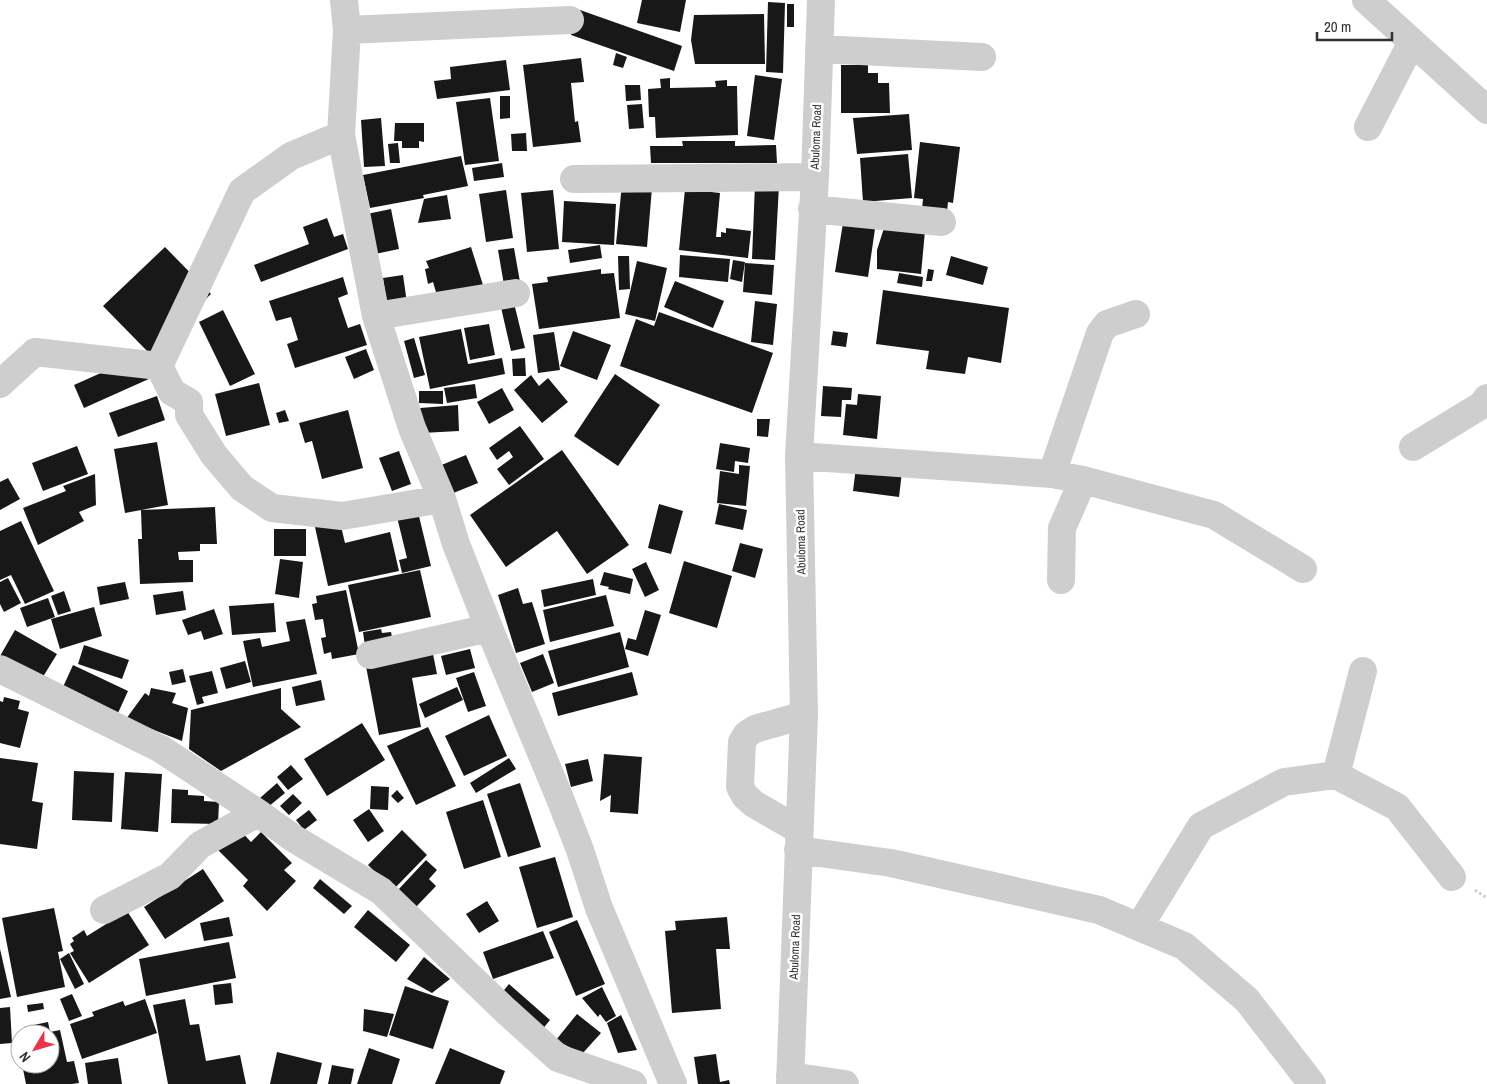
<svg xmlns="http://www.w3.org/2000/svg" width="1487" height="1084" font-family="'Archivo Narrow',sans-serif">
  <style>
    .building { fill: #181818 }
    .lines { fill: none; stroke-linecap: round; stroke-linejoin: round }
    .path { stroke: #cecece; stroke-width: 3; stroke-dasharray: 2.5 2.5; stroke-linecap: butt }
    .minor { stroke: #cecece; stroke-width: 28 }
    .labels { text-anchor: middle; stroke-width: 5; stroke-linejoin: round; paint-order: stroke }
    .street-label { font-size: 12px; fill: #313131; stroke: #fff }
  </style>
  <rect width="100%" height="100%" fill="#fff"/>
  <!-- building -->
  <path class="building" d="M642 0H686L680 32 637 23Z
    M768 2 785 3 783 73 766 72Z
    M787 4H794V27H787Z
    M580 10 682 46 674 71 571 35Z
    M764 14 765 64H695L691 40 694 15Z
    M616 53 627 57 623 68 613 65Z
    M581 58 584 82 571 83 575 122 578 121 581 142 533 147 523 65Z
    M506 60 510 90 437 99 434 81 451 79 450 67Z
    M841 65H868V73H878V83H889L890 113H841Z
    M755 75 782 79 774 140 747 136Z
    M670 78V88L716 87 715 81 727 80V86H737L738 135 656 138 655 117H649L648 89 661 88 660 79Z
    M625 85H640L641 100 626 101Z
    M500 96H510V118L500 119Z
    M490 98 499 161 465 165 456 102Z
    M642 104 644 128 629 129 627 105Z
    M909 114 912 150 857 154 853 118Z
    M381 118 385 166 364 167 361 120Z
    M395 123H424V142L419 141V148H402V141H394Z
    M526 133 527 151H512L511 134Z
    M682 141H735V146L776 145 777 163H651L650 146H683Z
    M920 142 960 147 953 203 948 202 947 212 922 209 923 199 914 198Z
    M398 143 400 163H390L388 144Z
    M908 154 912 198 863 202 860 158Z
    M461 156 468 186 423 195 424 198 370 208 363 175Z
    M502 163 504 177 474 181 472 168Z
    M622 184 652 188 647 247 616 244Z
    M755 184 779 185 775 260 752 259Z
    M685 189 720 193 716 237H721V232L726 233V228L751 231 748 258 679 250Z
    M506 190 513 238 486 242 479 194Z
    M553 190 559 249 527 252 521 193Z
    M447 195 451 219 418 223 424 199Z
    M564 201 616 204 614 245 562 242Z
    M391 209 399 249 375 254 362 215Z
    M844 217 876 222 868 277 835 272Z
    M327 218 334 237 343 234 348 249 261 282 254 265 309 244 303 227Z
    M884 228 925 231 921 274 877 269V250Z
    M600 245 602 258 570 263 568 250Z
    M165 247 211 294 149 353 103 306Z
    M471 247 483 285 438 299 433 282 428 284 425 269 429 268 426 261Z
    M514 248 520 282 504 285 498 250Z
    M680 255 730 259 728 282 679 277Z
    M618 256H629L630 289 619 290Z
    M951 256 988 267 983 285 946 275Z
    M733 260 745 262 742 282 730 279Z
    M637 261 667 268 655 321 625 314Z
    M745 263 774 265 772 295 743 292Z
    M601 269V274L614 273 620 318 539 329 532 284 548 282 547 277Z
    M928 269 934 270 932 281H926Z
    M899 273 923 277 922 287 897 283Z
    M403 275 407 303 387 305 383 278Z
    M343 277 348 294 338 298 348 328 360 324 367 345 295 368 287 344 298 340 291 317 276 321 269 301Z
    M675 281 724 301 713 328 664 307Z
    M883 290 1009 308 1001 363 968 357 965 374 926 369 929 351 876 344Z
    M513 299 525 348 511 351 500 303Z
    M755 301 777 304 773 345 751 342Z
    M223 310 255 374 230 386 199 322Z
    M659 312 773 353 752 413 620 366 636 319 654 326Z
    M489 324 495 355 470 360 464 328Z
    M461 329 468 364 502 358 505 374 430 389 419 337Z
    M573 331 611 345 597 380 560 366Z
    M833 331 848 333 846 347 831 345Z
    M554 332 560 370 538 373 533 335Z
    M414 338 425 375 414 378 404 341Z
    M366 349 374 370 354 379 345 357Z
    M141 355 151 378 84 408 74 385Z
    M525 358 526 376H513L512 359Z
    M615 374 660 405 618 466 574 436Z
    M531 375 539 386 548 378 568 402 542 423 514 390Z
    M259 383 270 425 226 436 215 394Z
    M475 384 477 398 447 403 444 388Z
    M823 386 852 388 851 400H842L841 417 821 416Z
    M502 388 514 410 489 424 477 402Z
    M419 391H443V404L419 403Z
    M858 394 881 396 877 439 843 435 846 404 857 405Z
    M157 396 165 420 118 437 109 413Z
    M458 405 459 431 422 433 420 408Z
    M285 410 289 421 279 423 276 413Z
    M348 410 363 468 322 479 312 441 305 443 299 423Z
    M757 419H770L768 437 757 436Z
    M520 426 544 459 509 485 497 469 513 457 509 451 497 460 489 448Z
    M157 442 168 505 125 513 114 449Z
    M720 443 750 448 748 463 735 461 734 472 716 469Z
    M77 446 88 474 43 491 32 463Z
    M562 450 629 545 587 574 557 531 506 567 470 515Z
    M399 451 411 484 392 491 379 458Z
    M466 455 478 483 451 494 439 466Z
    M739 465 750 466 746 506 717 503 720 471 739 474Z
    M856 467 902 472 899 497 853 491Z
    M95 474 96 505 79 512 84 521 38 545 23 508 66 491 63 486Z
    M8 478 20 499 0 510V482Z
    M659 504 683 511 671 554 648 548Z
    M719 504 747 510 743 530 715 524Z
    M215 507 217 544H200V551L178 552 179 560H193V582L140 584 138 539H142L141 510Z
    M417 508 431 566 402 573 399 560 407 558 396 513Z
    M21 521 54 591 25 604 11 575 0 580V531Z
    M340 522 345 543 390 532 399 571 328 586 315 527Z
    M274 529H306V556H274Z
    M740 543 763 549 755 578 732 571Z
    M280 559 303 562 299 598 275 594Z
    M684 561 732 576 717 628 669 613Z
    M646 562 659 590 645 597 632 569Z
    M420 570 431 617 359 632 348 585Z
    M604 572 633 579 630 594 608 589 609 587 600 585Z
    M8 578 21 603 4 612 0 604V582Z
    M593 579 596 595 544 607 541 590Z
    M125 582 129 599 100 605 97 587Z
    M518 588 523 604 532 602 545 644 516 653 498 595Z
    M346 590 359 654 332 659 331 652 324 654 321 638 326 637 323 619 315 620 312 604 317 603 316 596Z
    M64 591 71 611 58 615 51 596Z
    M183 591 186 610 156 615 153 595Z
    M606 595 614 626 550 642 543 610Z
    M48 598 55 617 27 627 20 608Z
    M274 603 276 632 232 635 229 606Z
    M94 607 102 636 60 649 51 619Z
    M214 609 223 634 204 640 201 631 188 635 182 620Z
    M645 610 661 615 648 656 625 649 628 638 636 640Z
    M305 619 317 674 253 687 243 641 260 638 262 647 290 641 286 622Z
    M381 629 382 633 391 632 392 637 366 653 363 632Z
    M15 630 57 654 41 680 0 656Z
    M620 632 629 667 558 687 548 651Z
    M84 645 129 660 122 679 78 664Z
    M432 649 437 674 412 678 421 727 379 735 365 661Z
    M470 649 475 668 446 675 441 656Z
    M543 654 554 683 532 692 520 663Z
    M245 661 251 682 226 689 220 668Z
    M73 665 128 691 118 713 63 687Z
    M183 669 186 682 172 685 169 672Z
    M212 671 218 693 202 697 204 703 197 705 189 676Z
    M474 672 486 706 468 712 456 678Z
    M632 672 638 695 558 716 552 693Z
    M321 680 325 700 296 706 292 687Z
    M457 687 463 700 425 718 419 704Z
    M151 688 176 693 172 703 188 708 182 741 126 719 145 693 149 696Z
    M281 688V709L301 727 221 771 189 749 191 710Z
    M4 697 20 701 18 709 29 712 20 748 0 743V701L3 702Z
    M489 715 507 756 464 776 445 736Z
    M362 723 385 760 327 796 304 759Z
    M428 727 456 786 416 805 387 746Z
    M604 754 642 757 638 814 610 812 611 795 600 801Z
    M0 758 38 763 32 801 43 803 37 849 0 844Z
    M509 758 516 769 476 793 470 783Z
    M588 759 593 781 571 787 565 764Z
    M291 765 303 779 288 790 277 777Z
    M74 771 114 773 112 822 72 820Z
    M125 772 162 774 158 832 121 829Z
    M277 783 285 793 268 807 260 798Z
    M520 783 541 847 508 857 487 794Z
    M371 786 389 787 388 810 370 809Z
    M172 789 188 790V795L204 796V801L219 802 218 824 171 823Z
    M397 790 404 798 398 803 391 796Z
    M293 794 302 803 289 815 280 806Z
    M483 800 501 857 464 869 446 812Z
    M369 809 384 831 368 842 353 820Z
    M309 810 317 820 304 830 296 820Z
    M237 827 251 842 261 832 292 863 284 870 296 881 267 911 243 886 248 880 216 848Z
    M402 830 427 855 393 890 368 865Z
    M555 857 573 917 537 928 519 867Z
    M426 860 437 870 429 879 436 886 416 907 398 890Z
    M203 869 224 901 165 939 144 907Z
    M320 879 352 906 344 914 313 888Z
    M487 901 499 921 479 933 466 914Z
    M54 908 63 951 58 952 65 987 17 997 2 918Z
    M368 910 410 945 396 962 354 927Z
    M127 911 149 945 89 983 70 953 74 951 70 944 74 941 72 938 84 930 87 936Z
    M229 917 233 936 204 941 200 923Z
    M727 917 730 949H716L721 1009 672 1013 665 931 676 930 675 921Z
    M577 920 605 984 576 996 549 932Z
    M543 931 554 958 493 979 483 952Z
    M229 942 236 978 146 996 139 959Z
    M0 949 11 997 0 999Z
    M69 953 84 984 75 989 60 959Z
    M424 957 450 979 432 993 407 979Z
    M231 983 233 1003 215 1005 213 985Z
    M509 984 550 1020 541 1031 500 995Z
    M405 986 449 1001 433 1049 389 1035Z
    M602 987 616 1016 606 1022 600 1014 598 1017 582 998Z
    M72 994 82 1016 69 1021 60 999Z
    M145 999 157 1033 82 1059 70 1024 94 1016 92 1012 123 1001 125 1006Z
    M185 999 190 1025 199 1024 206 1061 240 1055 246 1084H168L153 1005Z
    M43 1003 44 1009 28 1012 27 1005Z
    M10 1007 12 1043 0 1044V1008Z
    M364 1009 394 1014 387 1037 363 1031Z
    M577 1014 601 1033 582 1054 556 1040Z
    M621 1015 637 1050 618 1053 607 1023Z
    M48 1022 50 1032 60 1030 67 1062 74 1061 79 1083 72 1084H26L22 1064H50V1034H25L24 1027Z
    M369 1048 400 1059 392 1084H357Z
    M450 1048 505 1071 500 1084H435Z
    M277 1052 322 1063 317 1084H270Z
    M716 1054 720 1082 729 1080 730 1084H698L694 1057Z
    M118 1058 122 1084H88L85 1063Z
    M332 1065 354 1069 351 1084H328Z"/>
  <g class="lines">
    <!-- path -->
    <path class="path" d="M1475 890 1487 898"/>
    <!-- minor -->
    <path class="minor" d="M344 0 347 30 341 135 376 316 412 428 442 499 456 544 489 628 559 796 580 850 599 908 673 1084
      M1366 0 1487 110
      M347 30 570 20
      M819 49 982 57
      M1368 127 1412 42
      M574 179 815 177
      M812 209 942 222
      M376 316 516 293
      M159 366 172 392 189 402V415L214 455 242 488 272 508 342 516 442 499
      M0 384 35 352 159 366 242 191 291 156 341 135
      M1413 447 1482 405 1487 398
      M799 456 1052 474 1083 480 1214 515 1303 569
      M1052 474 1100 333 1107 324 1136 314
      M1061 580 1062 528 1083 480
      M370 655 489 628
      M0 669 161 749 258 813 293 838 381 891 506 1011 558 1058 633 1084
      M1336 775 1363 671
      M799 830 754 804 745 796 740 787 742 742 747 734 755 729 804 715
      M798 850 891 863 1099 910 1184 946 1247 1000 1312 1084
      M104 910 170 876 200 845 258 813
      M1139 927 1201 826 1284 782 1336 775 1397 807 1452 877
      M790 1076 845 1084
      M790 1084 804 715 799 456 815 177 821 0"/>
  </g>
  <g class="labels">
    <!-- street labels -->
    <g class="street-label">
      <text transform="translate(816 137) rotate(-88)" y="4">Abuloma Road</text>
      <text transform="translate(801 542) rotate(-91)" y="4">Abuloma Road</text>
      <text transform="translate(795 947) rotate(-88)" y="4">Abuloma Road</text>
    </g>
  </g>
  <!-- north arrow -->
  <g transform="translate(35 1049) rotate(232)"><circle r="24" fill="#ffffff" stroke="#adadad"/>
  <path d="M0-4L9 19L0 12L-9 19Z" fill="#e83446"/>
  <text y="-8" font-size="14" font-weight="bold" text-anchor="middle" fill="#313131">N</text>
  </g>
  <!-- scale -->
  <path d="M1317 32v8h75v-8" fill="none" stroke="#313131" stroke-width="2.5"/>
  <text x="1324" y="32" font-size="15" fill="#313131" stroke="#ffffff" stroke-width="4" paint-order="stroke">20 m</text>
</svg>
